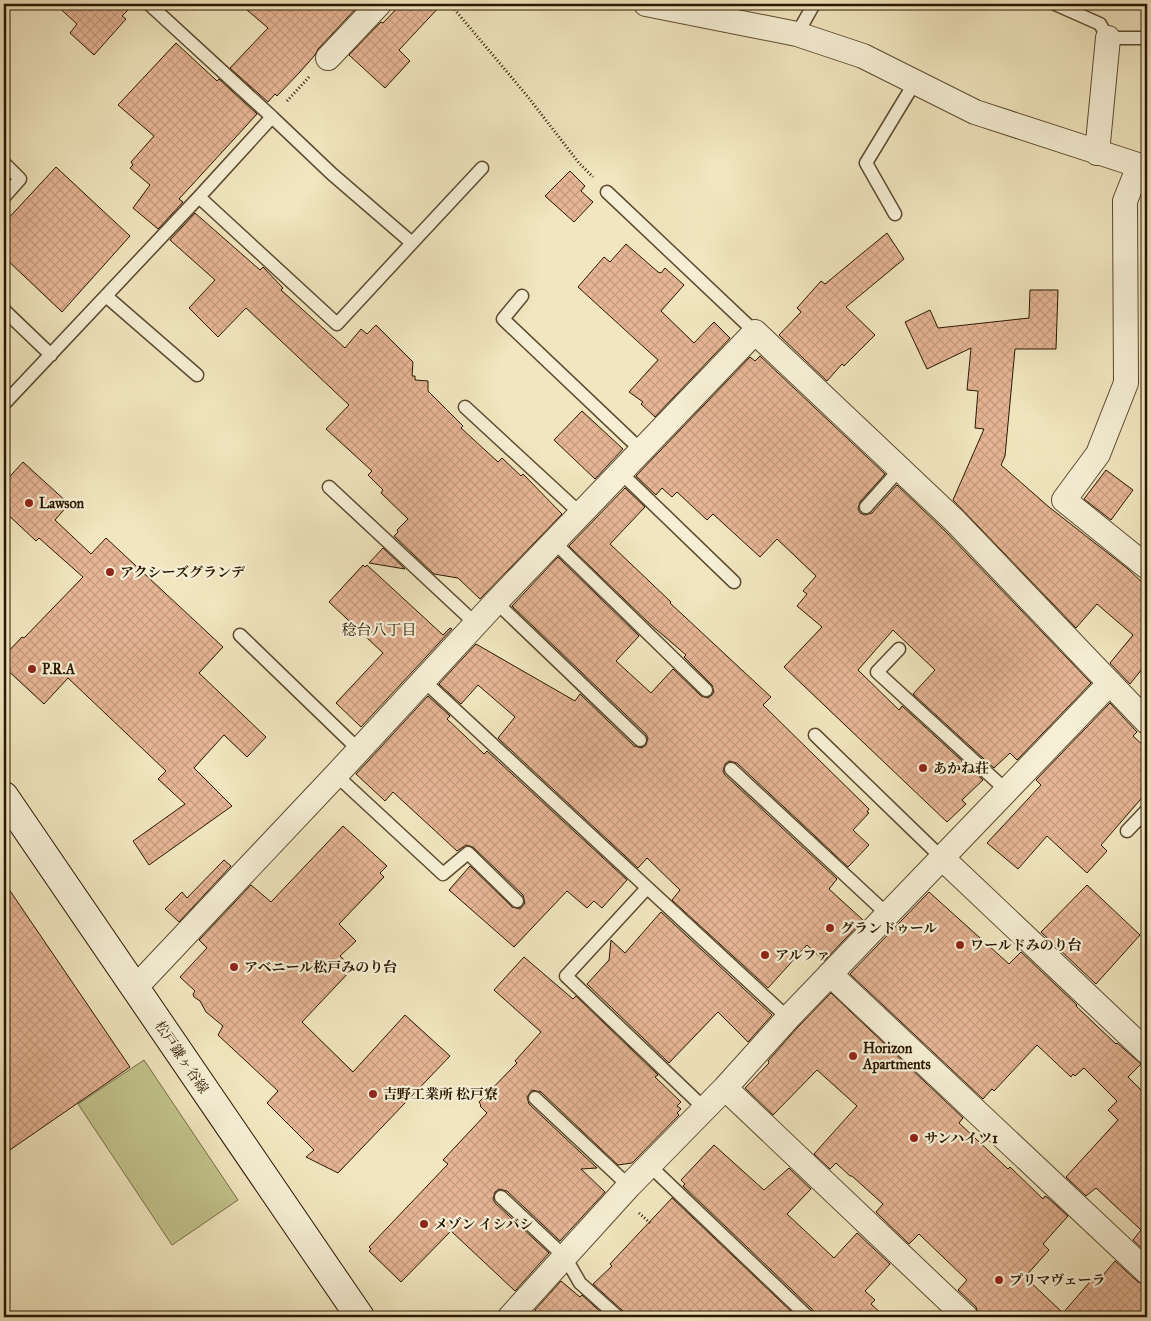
<svg xmlns="http://www.w3.org/2000/svg" width="1151" height="1321" font-family="'IM FELL Great Primer','Noto Serif JP',serif">
  <style>
    .grass { fill: #c2c38c; stroke: #766d46 }
    .building { fill: url(#building-cross-hatch); stroke: #2a1701 }
    .lines { fill: none; stroke-linecap: round; stroke-linejoin: round }
    .lane-casing { stroke: #5c4b30; stroke-width: 15 }
    .street-casing { stroke: #5c4b30; stroke-width: 26 }
    .secondary-casing { stroke: #2a1701; stroke-width: 30 }
    .path { stroke: #2a1701; stroke-width: 3; stroke-dasharray: 1 2.5; stroke-linecap: butt }
    .lane { stroke: #f6efd5; stroke-width: 12 }
    .street { stroke: #f6efd5; stroke-width: 24 }
    .secondary { stroke: #f6efd5; stroke-width: 28 }
    .poi-dot { fill: #8f2418; stroke: #f6efd5; stroke-width: 2 }
    .labels { text-anchor: middle; stroke-width: 4.5; stroke-linejoin: round; paint-order: stroke }
    .poi-label { font-size: 14px; font-weight: bold; fill: #2a1701; stroke: #f6efd5; text-anchor: start }
    .street-label { font-size: 14px; fill: #2a1701; stroke: #f6efd5 }
    .neighbourhood-label { font-size: 15px; fill: #2a1701; stroke: #f6efd5 }
  </style>
  <defs>
    <pattern id="building-cross-hatch" width="8" height="8" patternUnits="userSpaceOnUse" patternTransform="scale(1.25)"><rect width="8" height="8" fill="#e6b595"/><path d="M0 0l8 8M0 8l8-8" fill="none" stroke="#c59b7f"/></pattern>
  </defs>
  <rect width="100%" height="100%" fill="#f1e6bf"/>
  <filter id="stains"><feTurbulence type="fractalNoise" baseFrequency=".004" numOctaves="4"/><feColorMatrix values="0 0 0 0 .2 0 0 0 0 .09 0 0 0 0 .02 0 0 0 .5 -.17"/></filter>
  <radialGradient id="worn" r=".72"><stop offset=".6" stop-color="#630" stop-opacity="0"/><stop offset="1" stop-color="#630" stop-opacity=".3"/></radialGradient>
  <!-- grass -->
  <path class="grass" d="M144 1060 238 1200 172 1245 78 1104Z"/>
  <!-- building -->
  <path class="building" d="M55 4H134L122 16 126 19 94 55 70 33 77 24Z
    M240 4H360L318 49 315 55 300 72 277 96 275 94 268 102 230 68 268 28Z
    M401 4H442L399 50 410 61 385 88 349 55 381 22 383 23Z
    M176 43 217 81 219 79 257 114 179 199 183 202 158 229 133 208 150 185 130 168 133 165 131 162 154 136 118 105Z
    M56 167 130 236 62 312 4 257V223Z
    M570 171 585 186 581 191 593 202 574 222 545 196Z
    M195 213 260 270 263 267 283 288 281 290 345 348 361 329 367 334 376 325 413 362 412 376H415V380L428 381V391L463 426 461 428 498 462 502 458 521 476 523 474 562 514 480 599 458 578 434 574 394 536 398 532 397 530 408 519 381 493 383 490 368 475 372 471 326 429 349 405 246 308 218 337 189 308 215 280 170 240Z
    M887 233 904 259 846 307 875 335 844 366 842 364 827 381 779 335 801 312 797 308 821 281 825 284Z
    M626 244 658 272 661 273 665 268 684 285 661 311 694 343 714 322 730 338 655 417 641 404 643 402 629 392 658 360 578 287 604 257 610 262Z
    M1030 290H1058L1056 349H1015L1005 456 1001 465 1049 507 1128 569 1147 587V663L1130 684 1110 663 1133 635 1097 604 1076 628 953 500 984 429 975 428 978 391 967 390 971 348 927 369 905 322 930 310 938 328 1029 318Z
    M760 356 885 474 860 502 858 509 860 513 865 515 872 513 897 485 945 531 1091 683 1017 760 1010 753 994 768 913 694 935 670 893 630 858 670 899 710 902 706 983 780 962 800 966 804 947 822 784 667 822 627 797 606 807 594 803 591 816 576 777 539 760 557 713 514 707 520 677 492 672 497 662 488 656 495 636 476 750 357 755 361Z
    M582 411 623 449 595 479 554 440Z
    M23 462 69 504 55 520 91 554 106 538 223 647 199 673 266 737 247 757 224 735 194 768 232 806 149 865 133 841 185 804 158 779 166 771 68 678 44 704 4 667V656L22 637 24 638 83 577 39 538 36 541 4 511V483Z
    M1106 470 1133 490 1111 520 1084 499Z
    M625 488 645 507 610 544 671 602 670 603 771 697 763 705 869 809 867 812 869 813 853 830 869 845 848 867 737 763 729 761 725 764 723 771 725 775 837 879 829 889 863 920 824 961 807 945 768 988 672 900 680 890 647 858 638 868 498 738 515 717 478 685 461 704 439 684 476 644 575 701 580 694 634 746 642 748 646 745 648 738 646 734 512 606 558 557 639 636 616 661 651 693 673 669 701 696 708 698 712 695 714 692 712 685 684 657 686 655 650 624 569 546Z
    M383 548 405 569 369 563Z
    M363 565 365 567 367 565 443 635 450 628 452 629 361 727 336 703 383 653 329 602Z
    M428 696 450 716 447 719 484 754 487 751 627 880 602 908 594 901 587 908 567 891 514 947 449 890 470 866 512 907 520 909 525 903 523 895 473 847 466 845 457 851 393 792 385 801 356 774Z
    M1110 703 1137 732 1133 736 1147 749V792L1101 845 1107 851 1087 873 1047 836 1018 869 987 843 1041 785 1036 780Z
    M343 826 387 866 380 873 384 877 339 924 356 941 340 956 353 968 302 1022 353 1072 405 1015 450 1056 338 1173 306 1157 314 1150 267 1103 278 1091 218 1035 223 1026 206 1012 200 1001 194 997 193 994 195 991 180 977 207 948 199 940 251 885 271 902Z
    M224 860 231 866 179 922 165 909 182 892 187 898Z
    M4 882 130 1067 4 1154Z
    M1087 885 1140 935 1096 984 1041 932Z
    M929 892 1009 964 1021 952 1077 1005 1076 1006 1116 1044 1117 1043 1141 1064 1128 1077 1147 1096V1253L1133 1240 1141 1230 1096 1188 1086 1196 1066 1177 1118 1120 1108 1110 1117 1101 1084 1068 1075 1076 1073 1074 1071 1077 1037 1045 994 1091 992 1089 983 1099 850 974Z
    M661 912 772 1015 748 1042 718 1012 669 1063 587 984 609 960 611 940 625 953Z
    M524 957 573 999 576 996 658 1075 655 1077 681 1102 677 1106 681 1109 677 1113 679 1115 632 1163 618 1165 541 1092 532 1090 527 1097 529 1104 597 1168 581 1169 605 1192 560 1241 507 1191 499 1189 495 1192 493 1199 495 1203 549 1253 515 1291 451 1231 401 1282 369 1251 371 1249 369 1247 448 1164 443 1160 487 1113 480 1106 481 1105 479 1102 517 1063 515 1061 541 1032 494 990Z
    M831 993 963 1118 959 1123 1008 1169 1010 1167 1043 1199 1045 1196 1048 1198 1068 1216 1043 1244 1049 1250 1025 1277 1063 1313 1095 1276 1099 1280 1115 1261 1138 1282 1147 1285V1317H979L976 1307 958 1290 967 1280 919 1234 909 1244 876 1212 883 1204 852 1176H850L836 1163 830 1169 814 1154 857 1106 817 1070 773 1115 745 1088 769 1063 768 1061 798 1027Z
    M714 1145 764 1190 789 1168 811 1189 787 1214 834 1258 857 1233 890 1264 865 1291 875 1300 871 1304 885 1317H815L813 1310 683 1186 685 1184 681 1180Z
    M672 1198 797 1317H626L623 1311 593 1284 612 1266 610 1264Z
    M561 1281 580 1297 582 1295 606 1317H543L535 1310Z"/>
  <g class="lines">
    <!-- lane casing -->
    <g class="lane-casing">
      <path id="lane" d="M1055 4 1100 24 1108 38H1147
        M797 34 814 4
        M4 163 20 179 4 197
        M607 192 755 332
        M199 197 337 324 412 243 332 174 272 117
        M895 214 866 163 915 82
        M412 243 482 168
        M106 296 197 375
        M522 296 503 319 641 450
        M4 310 51 355
        M4 404 199 197 272 117 149 4
        M465 407 581 514
        M620 472 734 582
        M329 487 476 624
        M866 507 900 469
        M554 542 706 690
        M496 602 640 740
        M240 635 359 750
        M899 649 877 672 1006 790
        M423 680 788 1018
        M815 735 941 857
        M731 769 887 914
        M336 775 443 874 468 853 517 901
        M1127 831 1147 810
        M647 888 566 976 704 1108
        M535 1098 629 1186
        M649 1165 807 1316
        M501 1197 565 1257 580 1283 618 1317"/>
    </g>
    <!-- street casing -->
    <g class="street-casing">
      <path id="street" d="M646 4 797 34 863 56 975 112 1147 168
        M328 58 379 4
        M1097 153 1108 38
        M1139 166 1125 201 1126 383 1098 454 1064 500 1147 567
        M941 857 1147 1052
        M830 974 1147 1272
        M135 988 336 775 496 602 755 332 955 521 1147 722
        M725 1088 966 1317
        M510 1317 629 1186 725 1088 788 1018 1110 683"/>
    </g>
    <!-- secondary casing -->
    <g class="secondary-casing">
      <path id="secondary" d="M4 796 360 1317"/>
    </g>
    <!-- path -->
    <path class="path" d="M450 4 528 97 579 163 593 177
      M287 101 310 76
      M639 1213 650 1223"/>
    <!-- lane -->
    <use href="#lane" class="lane"/>
    <!-- street -->
    <use href="#street" class="street"/>
    <!-- secondary -->
    <use href="#secondary" class="secondary"/>
  </g>
  <!-- markers -->
  <g class="poi-dot">
    <circle cx="29" cy="503" r="5"/>
    <circle cx="110" cy="572" r="5"/>
    <circle cx="32" cy="669" r="5"/>
    <circle cx="923" cy="768" r="5"/>
    <circle cx="830" cy="928" r="5"/>
    <circle cx="960" cy="945" r="5"/>
    <circle cx="765" cy="955" r="5"/>
    <circle cx="234" cy="967" r="5"/>
    <circle cx="853" cy="1056" r="5"/>
    <circle cx="373" cy="1094" r="5"/>
    <circle cx="914" cy="1138" r="5"/>
    <circle cx="424" cy="1224" r="5"/>
    <circle cx="999" cy="1280" r="5"/>
  </g>
  <g class="labels">
    <!-- poi labels -->
    <g class="poi-label">
      <text x="39" y="508">Lawson</text>
      <text x="120" y="577">アクシーズグランデ</text>
      <text x="42" y="674">P.R.A</text>
      <text x="933" y="773">あかね荘</text>
      <text x="840" y="933">グランドゥール</text>
      <text x="970" y="950">ワールドみのり台</text>
      <text x="775" y="960">アルファ</text>
      <text x="244" y="972">アベニール松戸みのり台</text>
      <text x="863" y="1053">Horizon<tspan x="863" dy="16">Apartments</tspan></text>
      <text x="383" y="1099">吉野工業所 松戸寮</text>
      <text x="924" y="1143">サンハイツ1</text>
      <text x="434" y="1229">メゾン イシバシ</text>
      <text x="1009" y="1285">プリマヴェーラ</text>
    </g>
    <!-- street labels -->
    <g class="street-label">
      <text transform="translate(182 1057) rotate(56)" y="5">松戸鎌ヶ谷線</text>
    </g>
    <!-- neighbourhood labels -->
    <g class="neighbourhood-label">
      <text x="379" y="635">稔台八丁目</text>
    </g>
  </g>
  <!-- margin -->
  <rect width="1151" height="1321" fill="none" stroke="#f1e6bf" stroke-width="20"/>
  <rect x="5" y="5" width="1141" height="1311" fill="none" stroke="#2a1701" stroke-width="2.5"/>
  <rect x="10" y="10" width="1131" height="1301" fill="none" stroke="#2a1701"/>
  <rect width="100%" height="100%" filter="url(#stains)"/>
  <rect width="100%" height="100%" fill="url(#worn)"/>
</svg>
